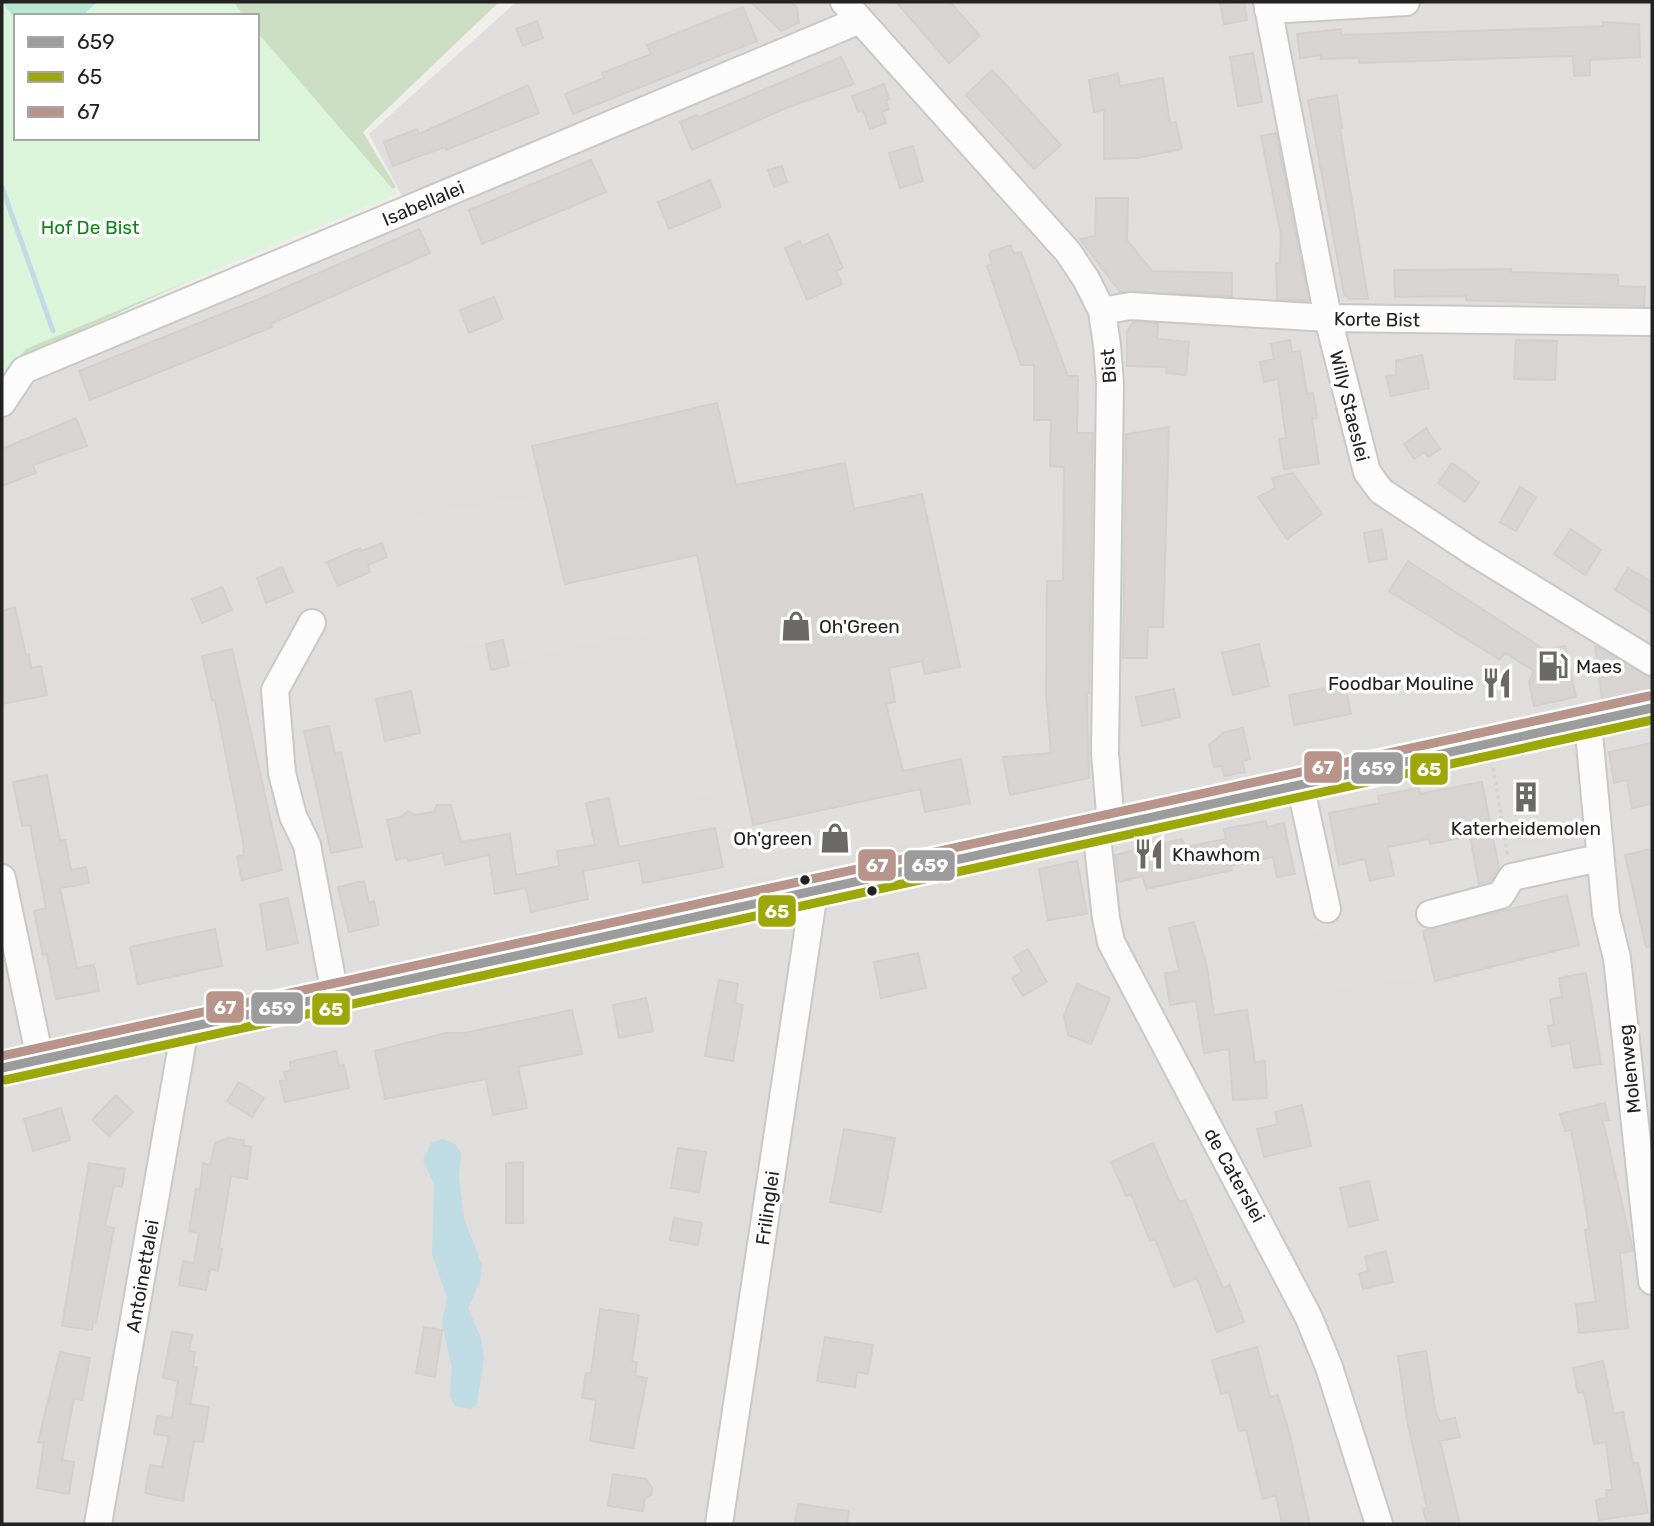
<svg xmlns="http://www.w3.org/2000/svg" width="1654" height="1526" font-family="Rubik,sans-serif">
  <style>
    .residential { fill: #dfdedc }
    .forest { fill: #cbdec1 }
    .park { fill: #daf5da }
    .pitch { fill: #b7e6d2 }
    .parking { fill: #e0dfde }
    .water { fill: #bfdbe3 }
    .lines { fill: none; stroke-linecap: round; stroke-linejoin: round }
    .stream { stroke: #bfdbe3; stroke-width: 5 }
    .building { fill: #d7d4d2; stroke: #d3d0cc; stroke-width: 2 }
    .minor-casing { stroke: #c9c8c7; stroke-width: 30 }
    .major-casing { stroke: #a79c86; stroke-width: 37 }
    .path { stroke: #dccecd; stroke-width: 3.5; stroke-dasharray: 3.5 3.5; stroke-linecap: butt }
    .minor { stroke: #fdfcfc; stroke-width: 26 }
    .major { stroke: #f3ede7; stroke-width: 33 }
    .bus-1-casing { stroke: #fff; stroke-width: 14 }
    .bus-2-casing { stroke: #fff; stroke-width: 14 }
    .bus-3-casing { stroke: #fff; stroke-width: 14 }
    .bus-1 { stroke: #9c9c9c; stroke-width: 9 }
    .bus-2 { stroke: #9ea708; stroke-width: 9 }
    .bus-3 { stroke: #b8948b; stroke-width: 9 }
    .bus-dot { fill: #222; stroke: #fff; stroke-width: 2.5 }
    .labels { text-anchor: middle; stroke-width: 7; stroke-linejoin: round; paint-order: stroke }
    .street-label { font-size: 19px; fill: #222; stroke: #fff }
    .park-label { font-size: 19px; fill: #0c8416; stroke: #fff }
    .poi-label { font-size: 19px; fill: #222; stroke: #fff; text-anchor: start }
    .line-badge { stroke: #fff; stroke-width: 2.5 }
    .badge-label { font-size: 19px; text-anchor: middle; font-weight: bold; fill: #fff }
  </style>
  <rect width="100%" height="100%" fill="#f0eeeb"/>
  <!-- residential -->
  <path class="residential" d="M516 2H1652V1524H2V379L28 351 403 198 369 134Z"/>
  <!-- forest -->
  <path class="forest" d="M120 2H499L363 132 396 187 2 366 257 138V16H106Z"/>
  <!-- park -->
  <path class="park" d="M2 2H234L243 16H16V138H257V32L397 194 26 349 2 374Z"/>
  <!-- pitch -->
  <path class="pitch" d="M2 2H97L82 16H16V20Z"/>
  <!-- parking -->
  <path class="parking" d="M544 495 561 582 697 555 753 825 909 791 917 840 754 879 742 827 746 826 718 828 712 793 697 797 664 643 637 633 508 662 503 640 443 650 416 515Z
    M1329 813 1339 864 1365 859 1370 880 1394 875 1415 980 1333 987 1323 931 1307 936 1284 823Z
    M1561 839 1568 886 1519 896 1516 874 1504 876 1499 847Z"/>
  <!-- water -->
  <path class="water" d="M443 1139 455 1144 461 1153 459 1176 464 1219 482 1265 480 1282 468 1308 481 1338 484 1358 477 1404 470 1409 455 1406 450 1397 452 1368 442 1324 447 1297 432 1255 434 1184 423 1160 431 1143Z"/>
  <g class="lines">
    <!-- stream -->
    <path class="stream" d="M2 187 53 331"/>
  </g>
  <!-- building -->
  <path class="building" d="M751 2H791L797 8 799 23 781 31Z
    M896 2H950L980 36 949 63Z
    M1244 2 1247 20 1224 24 1220 3Z
    M743 7 757 41 573 114 565 94 604 78 602 73 651 54 647 45Z
    M537 21 543 38 523 46 516 29Z
    M1603 22 1639 24 1640 57 1590 60V75L1574 76 1573 56 1359 63V58L1321 59V55L1300 58 1297 34 1341 29V35L1558 28 1603 26Z
    M1253 53 1262 102 1238 106 1230 57Z
    M841 57 854 84 786 108 692 150 680 122 697 115 699 117Z
    M992 70 1061 145 1034 169 966 95Z
    M1118 74 1120 86 1163 78 1170 123 1176 122 1182 149 1137 158 1104 159V110L1094 112 1089 80Z
    M884 84 889 99 886 101 889 109 882 112 886 123 870 129 863 110 858 112 852 96Z
    M528 85 539 113 446 150 445 147 393 166 384 142 417 129 419 134Z
    M1337 95 1342 128H1340L1368 299H1350L1344 294 1308 100Z
    M1276 133 1309 301 1277 299 1276 263H1280L1281 235 1261 136Z
    M913 146 923 181 900 188 889 153Z
    M591 160 606 192 482 244 469 210Z
    M782 166 787 182 774 187 768 170Z
    M710 180 721 207 669 229 658 202Z
    M1096 198H1128L1127 240 1152 271 1232 273V296L1120 292 1080 239 1095 236Z
    M419 229 430 253 270 324 272 327 90 400 79 371 259 299Z
    M828 234 843 268 836 271 842 284 807 300 785 248 800 241 802 246Z
    M1011 245 1014 254 1021 252 1068 376H1078L1077 433H1093L1089 693H1087L1089 778 1010 795 1003 757 1051 753 1046 693 1047 581H1063L1064 467 1050 466 1051 420H1034V365H1021L987 266 992 264 989 255 992 251Z
    M1511 269V272L1618 275V286L1645 287 1644 306 1466 300V296L1395 297 1394 270Z
    M494 297 503 319 469 333 460 310Z
    M1133 322 1158 323 1157 339 1189 342 1186 375 1166 373 1167 367 1127 366V331Z
    M1290 340 1292 352 1300 351 1307 394 1313 393 1317 418 1312 419 1319 464 1284 469 1279 439 1286 438 1278 379 1264 382 1260 362 1274 359 1271 344Z
    M1516 340 1557 341 1555 380 1514 379Z
    M1422 355 1429 388 1391 396 1386 376 1396 375V361Z
    M717 403 736 485 845 463 854 509 922 494 960 667 925 674 922 661 889 668 895 702 886 704 903 771 961 759 970 803 925 812 920 789 753 825 697 555 565 584 532 446Z
    M76 418 87 446 33 465 36 473 2 486V449Z
    M1169 427 1163 627H1148L1147 658H1123L1126 434Z
    M1426 428 1440 449 1428 457 1425 452 1414 459 1404 444Z
    M1452 463 1479 483 1465 502 1438 483Z
    M1293 473 1322 514 1287 539 1258 497 1275 488 1272 478Z
    M1520 487 1536 497 1516 531 1500 522Z
    M1571 529 1601 550 1585 575 1554 554Z
    M1382 530 1387 559 1369 562 1364 533Z
    M382 543 387 557 368 565 370 572 338 586 327 562 360 548 361 551Z
    M1408 561 1545 650 1565 646 1576 697 1534 706 1529 682 1534 671 1505 653 1500 660 1389 591Z
    M282 567 293 592 266 603 257 578Z
    M1628 568 1652 582V613L1615 590Z
    M222 587 232 610 202 623 192 599Z
    M15 607 26 655 29 654 31 668 41 666 47 695 2 704V611Z
    M503 640 509 666 491 670 486 644Z
    M1259 644 1269 686 1233 695 1222 653Z
    M1595 646 1652 678V689L1602 699Z
    M232 649 282 870 242 880 237 857 244 855 243 842 215 700H212L202 656Z
    M1345 685 1351 714 1294 725 1289 695Z
    M1174 689 1180 717 1142 726 1136 697Z
    M411 691 420 733 385 741 376 699Z
    M329 726 335 754 341 752 362 847 331 853 304 731Z
    M1243 728 1250 759 1242 761 1245 772 1224 776 1222 766 1214 767 1209 745 1223 733Z
    M1652 743V804L1632 808 1627 780 1614 783 1609 752Z
    M47 775 60 841 65 840 71 870 86 867 89 883 60 888 77 968 94 965 99 991 56 999 47 954 43 955 34 911 46 908 30 825 22 826 13 782Z
    M1482 782 1499 868 1491 881 1479 884 1470 836 1430 844 1429 839 1388 847 1394 875 1370 881 1365 859 1339 865 1329 813 1380 803 1378 796 1419 788 1420 794Z
    M1515 797a11 11 0 1 1 22 0a11 11 0 1 1-22 0Z
    M609 798 619 847 715 828 723 867 643 883 639 860 583 871 588 899 531 912 526 888 495 894 489 855 445 865 443 853 408 861 407 857 396 860 387 820 401 817 408 811 415 815 433 812 437 805H451L461 842 510 834 516 875 559 866 557 851 595 845 586 803Z
    M1266 821 1267 827 1284 823 1295 874 1277 877 1273 857 1231 866 1232 870 1146 889 1143 876 1119 882 1115 855 1182 839 1185 847 1226 839 1224 829Z
    M1652 849V946L1646 947 1625 855Z
    M1077 861 1087 914 1048 920 1039 869Z
    M364 881 369 903 374 901 379 925 349 932 338 887Z
    M1567 895 1579 945 1435 981 1423 931Z
    M288 898 298 943 267 950 260 904Z
    M1194 922 1207 967 1214 1015 1247 1010 1255 1062 1265 1061 1267 1098 1233 1100 1229 1049 1204 1053 1196 1001 1170 1005 1165 973 1179 971 1169 928Z
    M215 929 222 966 138 984 130 947Z
    M1028 949 1047 982 1023 996 1012 978 1022 972 1014 957Z
    M918 953 926 988 881 998 874 962Z
    M1586 973 1601 1064 1574 1068 1570 1043 1552 1046 1548 1026 1554 1025 1550 999 1562 997 1559 978Z
    M719 980 738 984 735 1003 743 1005 733 1061 705 1056Z
    M1077 984 1110 998 1091 1044 1068 1035 1064 1015Z
    M646 998 653 1031 619 1038 613 1005Z
    M572 1010 582 1054 518 1067 527 1108 493 1115 486 1079 385 1099 375 1051 446 1033H464Z
    M336 1051 339 1066 344 1065 349 1088 285 1102 280 1081 286 1080 284 1072 291 1070 290 1062Z
    M239 1082 264 1098 252 1117 227 1101Z
    M116 1095 133 1112 109 1136 92 1120Z
    M1605 1103 1609 1120 1603 1121 1633 1251 1620 1253 1628 1328 1579 1333 1576 1304 1596 1302 1585 1230 1589 1229 1580 1173 1571 1130 1565 1131 1560 1114Z
    M1302 1105 1311 1146 1264 1157 1257 1129 1278 1124 1275 1112Z
    M61 1108 70 1140 33 1151 24 1119Z
    M844 1129 895 1138 881 1212 830 1202Z
    M228 1138 244 1140 243 1145 251 1147 247 1179 231 1176 219 1248 222 1249 218 1271 210 1269 206 1290 179 1285 183 1261 194 1263 199 1233 189 1231 196 1189 200 1190 203 1163 210 1165 215 1143Z
    M1153 1143 1179 1202 1185 1200 1223 1288 1230 1285 1244 1322 1217 1332 1197 1278 1174 1287 1155 1239 1150 1241 1131 1194 1126 1196 1111 1162Z
    M678 1148 706 1152 699 1192 671 1188Z
    M523 1162V1223H506V1163Z
    M89 1163 125 1169 122 1187 114 1185 105 1226 114 1228 96 1323 93 1322 92 1330 62 1326Z
    M1369 1181 1378 1220 1349 1227 1340 1188Z
    M674 1218 702 1223 698 1245 670 1240Z
    M1386 1251 1393 1282 1363 1289 1359 1274 1368 1271 1365 1257Z
    M600 1309 639 1315 632 1361 637 1362 635 1376 647 1378 633 1448 590 1441 596 1400 582 1398 586 1373H591Z
    M424 1327 442 1330 435 1377 416 1373Z
    M172 1331 192 1335 189 1351 195 1352 193 1367H197L190 1404 209 1407 203 1442 194 1441 183 1501 145 1493 150 1465 162 1467 169 1436 154 1434 157 1416 172 1418 178 1381 163 1378Z
    M825 1337 873 1345 868 1374 857 1372 855 1387 817 1381Z
    M1257 1347 1270 1397 1278 1395 1290 1436 1310 1524H1282L1276 1495 1263 1499 1246 1430 1239 1431 1229 1392 1221 1394 1212 1360Z
    M1426 1351 1436 1414 1440 1421 1455 1418 1460 1437 1440 1441 1460 1524H1427L1423 1509 1427 1508 1407 1420 1398 1356Z
    M60 1352 90 1358 82 1400 74 1398 62 1460 74 1462 69 1494 37 1488 44 1443 38 1442Z
    M1603 1361 1614 1414 1623 1412 1633 1463H1638L1648 1513 1599 1520 1596 1500 1607 1498 1606 1490H1612L1606 1442 1594 1444 1584 1392 1578 1393 1573 1368Z
    M613 1474 646 1479 652 1488 651 1495 645 1498 643 1511 608 1506Z
    M798 1504 849 1511 847 1524H795Z"/>
  <g class="lines">
    <!-- minor casing -->
    <g class="minor-casing">
      <path id="minor" d="M844 2 1068 252 1086 279 1102 311 1107 345 1110 383 1105 753 1111 825
        M1267 2 1328 318 1367 472 1381 491 1473 552 1652 662
        M1268 10 1406 2
        M1102 311 1130 306 1328 318 1652 322
        M2 403 24 370 860 20
        M312 623 275 690 282 773 293 816 307 845 335 995
        M1588 723 1606 914 1617 958 1652 1281
        M1300 784 1327 909
        M1096 828 1106 918 1111 942 1308 1316 1329 1367 1379 1524
        M2 878 40 1059
        M1430 914 1501 895 1512 877 1599 858
        M98 1524 185 1028
        M719 1524 814 892"/>
    </g>
    <!-- major casing -->
    <g class="major-casing">
      <path id="major" d="M2 1068 1652 708"/>
    </g>
    <!-- path -->
    <path class="path" d="M1493 768 1508 857"/>
    <!-- minor -->
    <use href="#minor" class="minor"/>
    <!-- major -->
    <use href="#major" class="major"/>
    <!-- bus-1 casing -->
    <g class="bus-1-casing">
      <path id="bus-1" d="M2 1068 1652 708"/>
    </g>
    <!-- bus-2 casing -->
    <g class="bus-2-casing">
      <path id="bus-2" d="M5 1080 1652 720"/>
    </g>
    <!-- bus-3 casing -->
    <g class="bus-3-casing">
      <path id="bus-3" d="M2 1056 1649 696"/>
    </g>
    <!-- bus-1 -->
    <use href="#bus-1" class="bus-1"/>
    <!-- bus-2 -->
    <use href="#bus-2" class="bus-2"/>
    <!-- bus-3 -->
    <use href="#bus-3" class="bus-3"/>
  </g>
  <!-- icons -->
  <defs>
    <g id="shop-bare" transform="scale(2.415)"><path d="M-5-2.5h2.3a2.7 3.5 0 0 1 5.4 0H5L5.5 6h-11ZM-1.5-2.5h3a1.5 2.3 0 0 0-3 0Z" fill="#6a6968" stroke="#fff" stroke-width="2.5" paint-order="stroke"/></g>
    <g id="fuel-bare" transform="scale(2.415)"><path d="M-5.5-6h7V0h2V4h1.3V-2.5L3-4.5l.8-.8L6-3V5H2.5V1h-1V6h-7ZM-4.2-4.7v3.2H.2V-4.7Z" fill="#6a6968" stroke="#fff" stroke-width="2.5" paint-order="stroke"/></g>
    <g id="restaurant-bare" transform="scale(2.415)"><path d="M-5-6h1v4h1v-4h1v4h1v-4h1v5L-1.5 .5V6h-2V.5L-5-1ZM5-6V6H3V1.5H1.5Q1.5-4 5-6Z" fill="#6a6968" stroke="#fff" stroke-width="2.5" paint-order="stroke"/></g>
    <g id="building-bare" transform="scale(2.415)"><path d="M-4-6H4V6H1V3H-1V6H-4ZM-2.5-4.3h1.7v1.8h-1.7ZM.8-4.3h1.7v1.8H.8ZM-2.5-1h1.7V.8h-1.7ZM.8-1h1.7V.8H.8Z" fill="#6a6968" stroke="#fff" stroke-width="2.5" paint-order="stroke"/></g>
  </defs>
  <g fill-rule="evenodd">
    <use href="#shop-bare" x="796" y="626"/>
    <use href="#fuel-bare" x="1553" y="666"/>
    <use href="#restaurant-bare" x="1497" y="683"/>
    <use href="#building-bare" x="1526" y="797"/>
    <use href="#shop-bare" x="835" y="838"/>
    <use href="#restaurant-bare" x="1149" y="854"/>
  </g>
  <!-- markers -->
  <g class="bus-dot">
    <circle cx="805" cy="880" r="6"/>
    <circle cx="872" cy="891" r="6"/>
  </g>
  <g class="labels">
    <!-- street labels -->
    <g class="street-label">
      <text transform="translate(423 203) rotate(-23)" y="7">Isabellalei</text>
      <text transform="translate(1377 319) rotate(1)" y="7">Korte Bist</text>
      <text transform="translate(1108 366) rotate(-94)" y="7">Bist</text>
      <text transform="translate(1350 406) rotate(76)" y="7">Willy Staeslei</text>
      <text transform="translate(1629 1069) rotate(-96)" y="7">Molenweg</text>
      <text transform="translate(1235 1175) rotate(61)" y="7">de Caterslei</text>
      <text transform="translate(767 1208) rotate(-82)" y="7">Frilinglei</text>
      <text transform="translate(142 1276) rotate(-80)" y="7">Antoinettalei</text>
    </g>
    <!-- park labels -->
    <g class="park-label">
      <text x="90" y="234">Hof De Bist</text>
    </g>
    <!-- poi labels -->
    <g class="poi-label">
      <text x="819" y="633">Oh'Green</text>
      <text x="1576" y="673">Maes</text>
      <text x="1474" y="690" text-anchor="end">Foodbar Mouline</text>
      <text x="1526" y="835" text-anchor="middle">Katerheidemolen</text>
      <text x="812" y="845" text-anchor="end">Oh'green</text>
      <text x="1172" y="861">Khawhom</text>
    </g>
  </g>
  <g class="line-badge">
    <rect x="1303" y="750" width="40" height="34" rx="7" fill="#b8948b"/>
    <rect x="1350" y="751" width="54" height="34" rx="7" fill="#9c9c9c"/>
    <rect x="1409" y="752" width="40" height="34" rx="7" fill="#9ea708"/>
    <rect x="857" y="848" width="40" height="34" rx="7" fill="#b8948b"/>
    <rect x="903" y="849" width="53" height="33" rx="7" fill="#9c9c9c"/>
    <rect x="757" y="894" width="40" height="34" rx="7" fill="#9ea708"/>
    <rect x="205" y="990" width="40" height="34" rx="7" fill="#b8948b"/>
    <rect x="250" y="991" width="54" height="34" rx="7" fill="#9c9c9c"/>
    <rect x="311" y="992" width="40" height="34" rx="7" fill="#9ea708"/>
  </g>
  <g class="badge-label">
    <text x="1323" y="774">67</text>
    <text x="1377" y="775">659</text>
    <text x="1429" y="776">65</text>
    <text x="877" y="872">67</text>
    <text x="930" y="872">659</text>
    <text x="777" y="918">65</text>
    <text x="225" y="1014">67</text>
    <text x="277" y="1015">659</text>
    <text x="331" y="1016">65</text>
  </g>
  <!-- border -->
  <rect width="1654" height="1526" fill="none" stroke="#222222" stroke-width="7"/>
  <!-- legend -->
  <rect x="14" y="14" width="245" height="126" fill="#ffffff" stroke="#a7a7a7" stroke-width="2"/>
  <rect x="28" y="37" width="35" height="10" fill="#9c9c9c" stroke="#a7a7a7" stroke-width="2"/>
  <text x="77" y="49" font-size="21" fill="#222222">659</text>
  <rect x="28" y="72" width="35" height="10" fill="#9ea708" stroke="#a7a7a7" stroke-width="2"/>
  <text x="77" y="84" font-size="21" fill="#222222">65</text>
  <rect x="28" y="107" width="35" height="10" fill="#b8948b" stroke="#a7a7a7" stroke-width="2"/>
  <text x="77" y="119" font-size="21" fill="#222222">67</text>
</svg>
